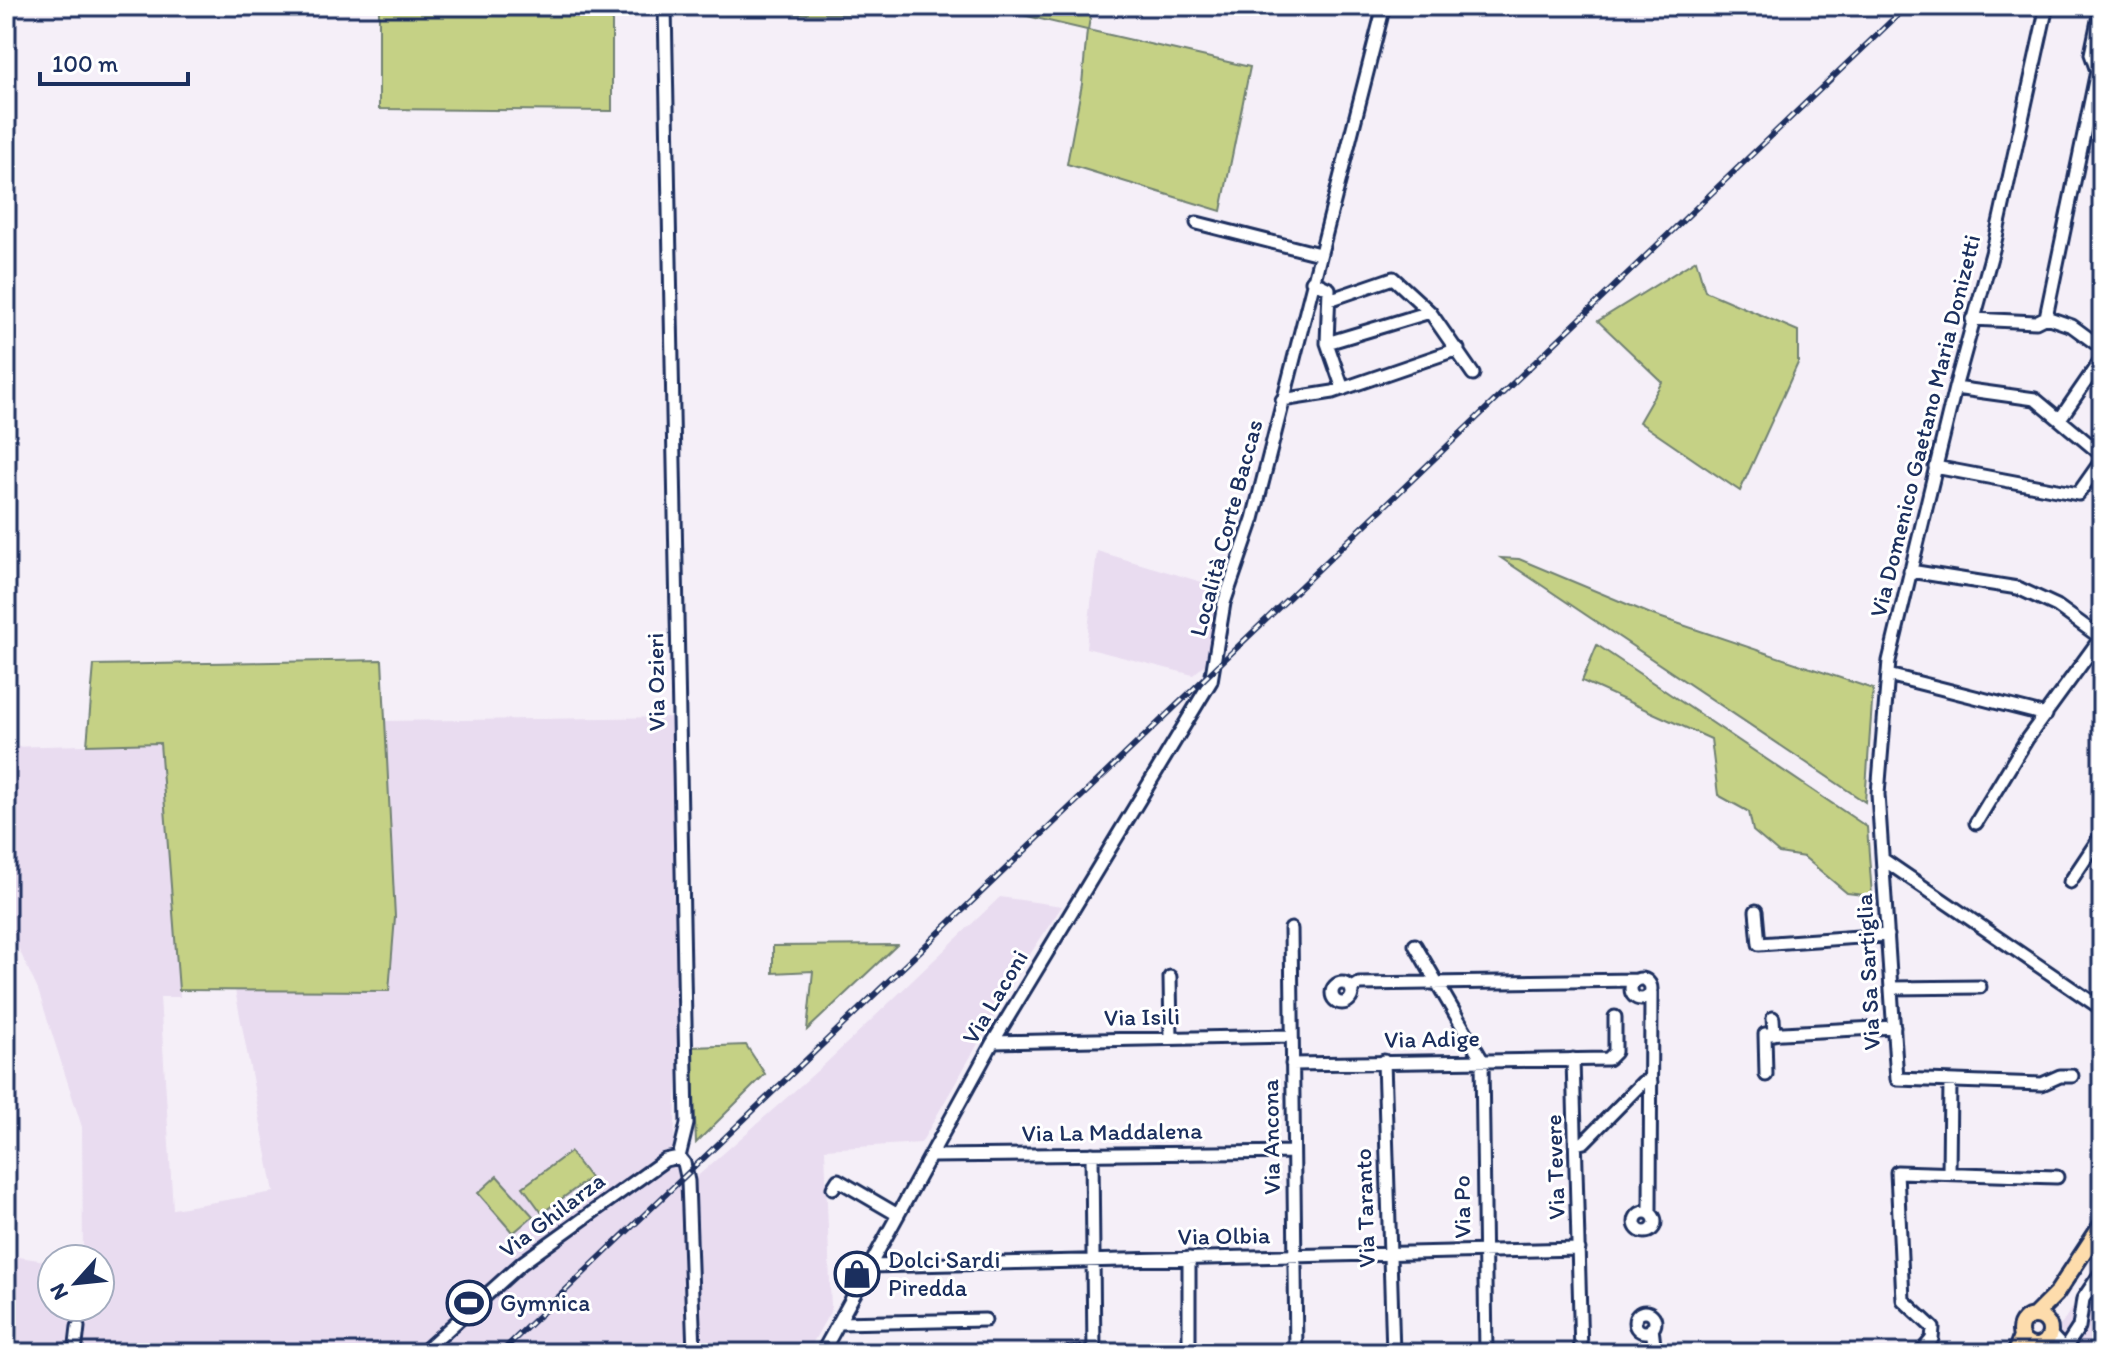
<svg xmlns="http://www.w3.org/2000/svg" width="2108" height="1359" font-family="Itim,sans-serif">
  <style>
    .built { fill: #e9dcf0 }
    .green { fill: #c5d185; stroke: #708072; stroke-width: 2 }
    .lines { fill: none; stroke-linecap: round; stroke-linejoin: round }
    .minor-casing { stroke: #1b2f5e; stroke-width: 17 }
    .major-casing { stroke: #1b2f5e; stroke-width: 20 }
    .minor { stroke: #fff; stroke-width: 11 }
    .major { stroke: #fddcac; stroke-width: 14 }
    .rail-casing { stroke: #1b2f5e; stroke-width: 6 }
    .rail { stroke: #fff; stroke-width: 3; stroke-dasharray: 9; stroke-linecap: butt }
    .labels { text-anchor: middle; stroke-width: 6; stroke-linejoin: round; paint-order: stroke }
    .street-label { font-size: 24px; fill: #1b2f5e; stroke: #fff }
    .poi-label { font-size: 24px; fill: #1b2f5e; stroke: #fff; text-anchor: start }
  </style>
  <rect width="100%" height="100%" fill="#f5eff8"/>
  <filter id="ink" filterUnits="userSpaceOnUse"><feTurbulence type="fractalNoise" baseFrequency=".0125" numOctaves="2"/><feDisplacementMap in="SourceGraphic" scale="16" xChannelSelector="R" yChannelSelector="G"/><feConvolveMatrix kernelMatrix="1 2 1 2 8 2 1 2 1" color-interpolation-filters="sRGB"/></filter>
  <g filter="url(#ink)">
    <!-- built -->
    <path class="built" d="M1097 551 1222 588 1208 662 1193 675 1086 648Z
      M674 717 686 900 674 1142 684 1188 825 1064 1000 897 1062 906 1025 962 921 1143 825 1149 831 1310 807 1353H6V1255L52 1262V1307H100V1259H83L82 1127 38 990 6 922V747L160 743 180 997H160L173 1209 274 1192 235 990 389 991 395 917 384 721Z
      M2102 1263V1353H2042Z"/>
    <!-- green -->
    <path class="green" d="M728 6H854L852 14H726Z
      M985 6H1092L1088 30 1250 67 1221 211 1067 164 1082 84 1087 30Z
      M379 9 612 15V111L379 109Z
      M1696 260 1705 291 1798 331V363L1740 491 1639 422 1662 382 1598 321Z
      M1501 558 1519 559 1653 615 1873 689 1865 802Z
      M1597 645 1867 827 1872 896 1847 893 1804 857 1779 853 1753 831 1749 812 1718 795 1711 739 1582 681Z
      M382 660 395 917 389 991 179 990 160 743 87 745 94 665Z
      M897 945 807 1030 813 971 773 973V946Z
      M746 1045 765 1074 696 1143 692 1047Z
      M570 1152 590 1178 542 1213 523 1187Z
      M497 1176 533 1216 513 1233 478 1193Z"/>
    <g class="lines">
      <!-- minor casing -->
      <g class="minor-casing">
        <path id="minor" d="M665 6 687 1124 679 1157
          M2047 6 1994 246 1955 388 1889 661 1878 794 1897 1079 2042 1084 2060 1076H2072
          M1197 223 1319 254
          M1312 281 1329 289 1327 343 1343 389
          M1329 300 1393 278 1430 312 1473 374
          M2046 317 2097 71 2091 54 2101 6
          M1972 319 2036 322 2046 317 2072 326 2102 348
          M1327 343 1430 312
          M1955 388 2035 399 2102 455
          M1282 400 1333 392 1458 349
          M2060 419 2102 358
          M1935 467 2078 494 2102 460
          M1910 571 2018 588 2057 606 2101 638
          M1888 675 2046 715
          M1976 823 2027 739 2102 636
          M1884 860 2102 1009
          M2070 882 2102 834
          M1756 911 1759 944 1888 935
          M1291 929 1296 1353
          M1415 945 1482 1060 1486 1353
          M1170 977 1171 1038
          M1631 989a10 10 0 1 1 20 0a10 10 0 1 1-20 0Z
          M1332 993a10 10 0 1 1 20 0a10 10 0 1 1-20 0Z
          M1891 988 1980 987
          M1351 989 1359 984 1636 980
          M1773 1018 1774 1034
          M993 1042 1292 1036
          M1573 1059 1581 1353
          M1384 1061 1393 1353
          M1292 1064 1608 1059 1615 1052V1017
          M1766 1075 1765 1034 1894 1027
          M1576 1144 1584 1142 1643 1082H1651
          M1092 1154 1094 1353
          M931 1156 1293 1152
          M679 1157 684 1163 688 1181 694 1353
          M1949 1174 1950 1082
          M833 1188 838 1180 898 1215
          M1635 1222a10 10 0 1 1 20 0a10 10 0 1 1-20 0Z
          M1650 1213 1651 992
          M870 1266 1579 1249
          M1635 1322a10 10 0 1 1 20 0a10 10 0 1 1-20 0Z
          M838 1323 985 1320
          M1652 1328 1655 1353
          M2050 1334 2064 1349
          M75 1353 78 1327
          M422 1353 522 1263 665 1160 679 1157
          M822 1353 993 1042 1211 681 1224 603 1253 519 1384 6
          M1068 1353 1094 1352
          M1189 1353V1258
          M1920 1353 1932 1339 1933 1328 1903 1300 1897 1172 2057 1177
          M2062 1353 2079 1327 2083 1299 2102 1271"/>
      </g>
      <!-- major casing -->
      <g class="major-casing">
        <path id="major" d="M2020 1331a15 15 0 1 1 30 0a15 15 0 1 1-30 0Z
          M2034 1316 2056 1294 2102 1224
          M2015 1353 2021 1337"/>
      </g>
      <!-- minor -->
      <use href="#minor" class="minor"/>
      <!-- major -->
      <use href="#major" class="major"/>
      <!-- rail casing -->
      <g class="rail-casing">
        <path id="rail" d="M500 1353 1907 6"/>
      </g>
      <!-- rail -->
      <use href="#rail" class="rail"/>
    </g>
  </g>
  <!-- icons -->
  <defs>
    <g id="shop-ring" transform="scale(2.3)"><circle r="9.5" fill="#fff" stroke="#1b2f5e" stroke-width="1.5"/><path d="M-5-2.5h2.3a2.7 3.5 0 0 1 5.4 0H5L5.5 6h-11ZM-1.5-2.5h3a1.5 2.3 0 0 0-3 0Z" fill="#1b2f5e"/></g>
    <g id="stadium-ring" transform="scale(2.3)"><circle r="9.5" fill="#fff" stroke="#1b2f5e" stroke-width="1.5"/><path d="M0-5a6.5 5 0 1 0 0 10a6.5 5 0 1 0 0-10ZM-3.5-1.8h7v3.6h-7Z" fill="#1b2f5e"/></g>
  </defs>
  <g fill-rule="evenodd">
    <use href="#shop-ring" x="857" y="1274"/>
    <use href="#stadium-ring" x="469" y="1303"/>
  </g>
  <g class="labels">
    <!-- street labels -->
    <g class="street-label">
      <text transform="translate(1925 426) rotate(-76)" y="8">Via Domenico Gaetano Maria Donizetti</text>
      <text transform="translate(1226 528) rotate(-75)" y="8">Località Corte Baccas</text>
      <text transform="translate(656 682) rotate(-91)" y="8">Via Ozieri</text>
      <text transform="translate(1868 972) rotate(-93)" y="8">Via Sa Sartiglia</text>
      <text transform="translate(995 997) rotate(-59)" y="8">Via Laconi</text>
      <text transform="translate(1142 1017) rotate(-1)" y="8">Via Isili</text>
      <text transform="translate(1432 1039) rotate(-1)" y="8">Via Adige</text>
      <text transform="translate(1112 1132) rotate(-1)" y="8">Via La Maddalena</text>
      <text transform="translate(1271 1137) rotate(-91)" y="8">Via Ancona</text>
      <text transform="translate(1555 1167) rotate(-92)" y="8">Via Tevere</text>
      <text transform="translate(1462 1207) rotate(-91)" y="8">Via Po</text>
      <text transform="translate(1365 1208) rotate(-92)" y="8">Via Taranto</text>
      <text transform="translate(552 1215) rotate(-37)" y="8">Via Ghilarza</text>
      <text transform="translate(1224 1236) rotate(-1)" y="8">Via Olbia</text>
    </g>
    <!-- poi labels -->
    <g class="poi-label">
      <text x="888" y="1268">Dolci Sardi<tspan x="888" dy="28">Piredda</tspan></text>
      <text x="500" y="1311">Gymnica</text>
    </g>
  </g>
  <!-- margin -->
  <rect width="2108" height="1359" fill="none" stroke="#fff" stroke-width="32"/>
  <rect x="16" y="16" width="2076" height="1327" fill="none" stroke="#1b2f5e" stroke-width="3" filter="url(#ink)"/>
  <!-- north arrow -->
  <g transform="translate(76 1283) rotate(243)"><circle r="38" fill="#ffffff" stroke="#a4acbf" stroke-width="2"/>
  <path d="M0-6L14 30L0 20L-14 30Z" fill="#1b2f5e"/>
  <text y="-12" font-size="22" font-weight="bold" text-anchor="middle" fill="#1b2f5e">N</text>
  </g>
  <!-- scale -->
  <path d="M40 72v12h148v-12" fill="none" stroke="#1b2f5e" stroke-width="4"/>
  <text x="52" y="72" font-size="24" fill="#1b2f5e" stroke="#ffffff" stroke-width="6" paint-order="stroke">100 m</text>
</svg>
